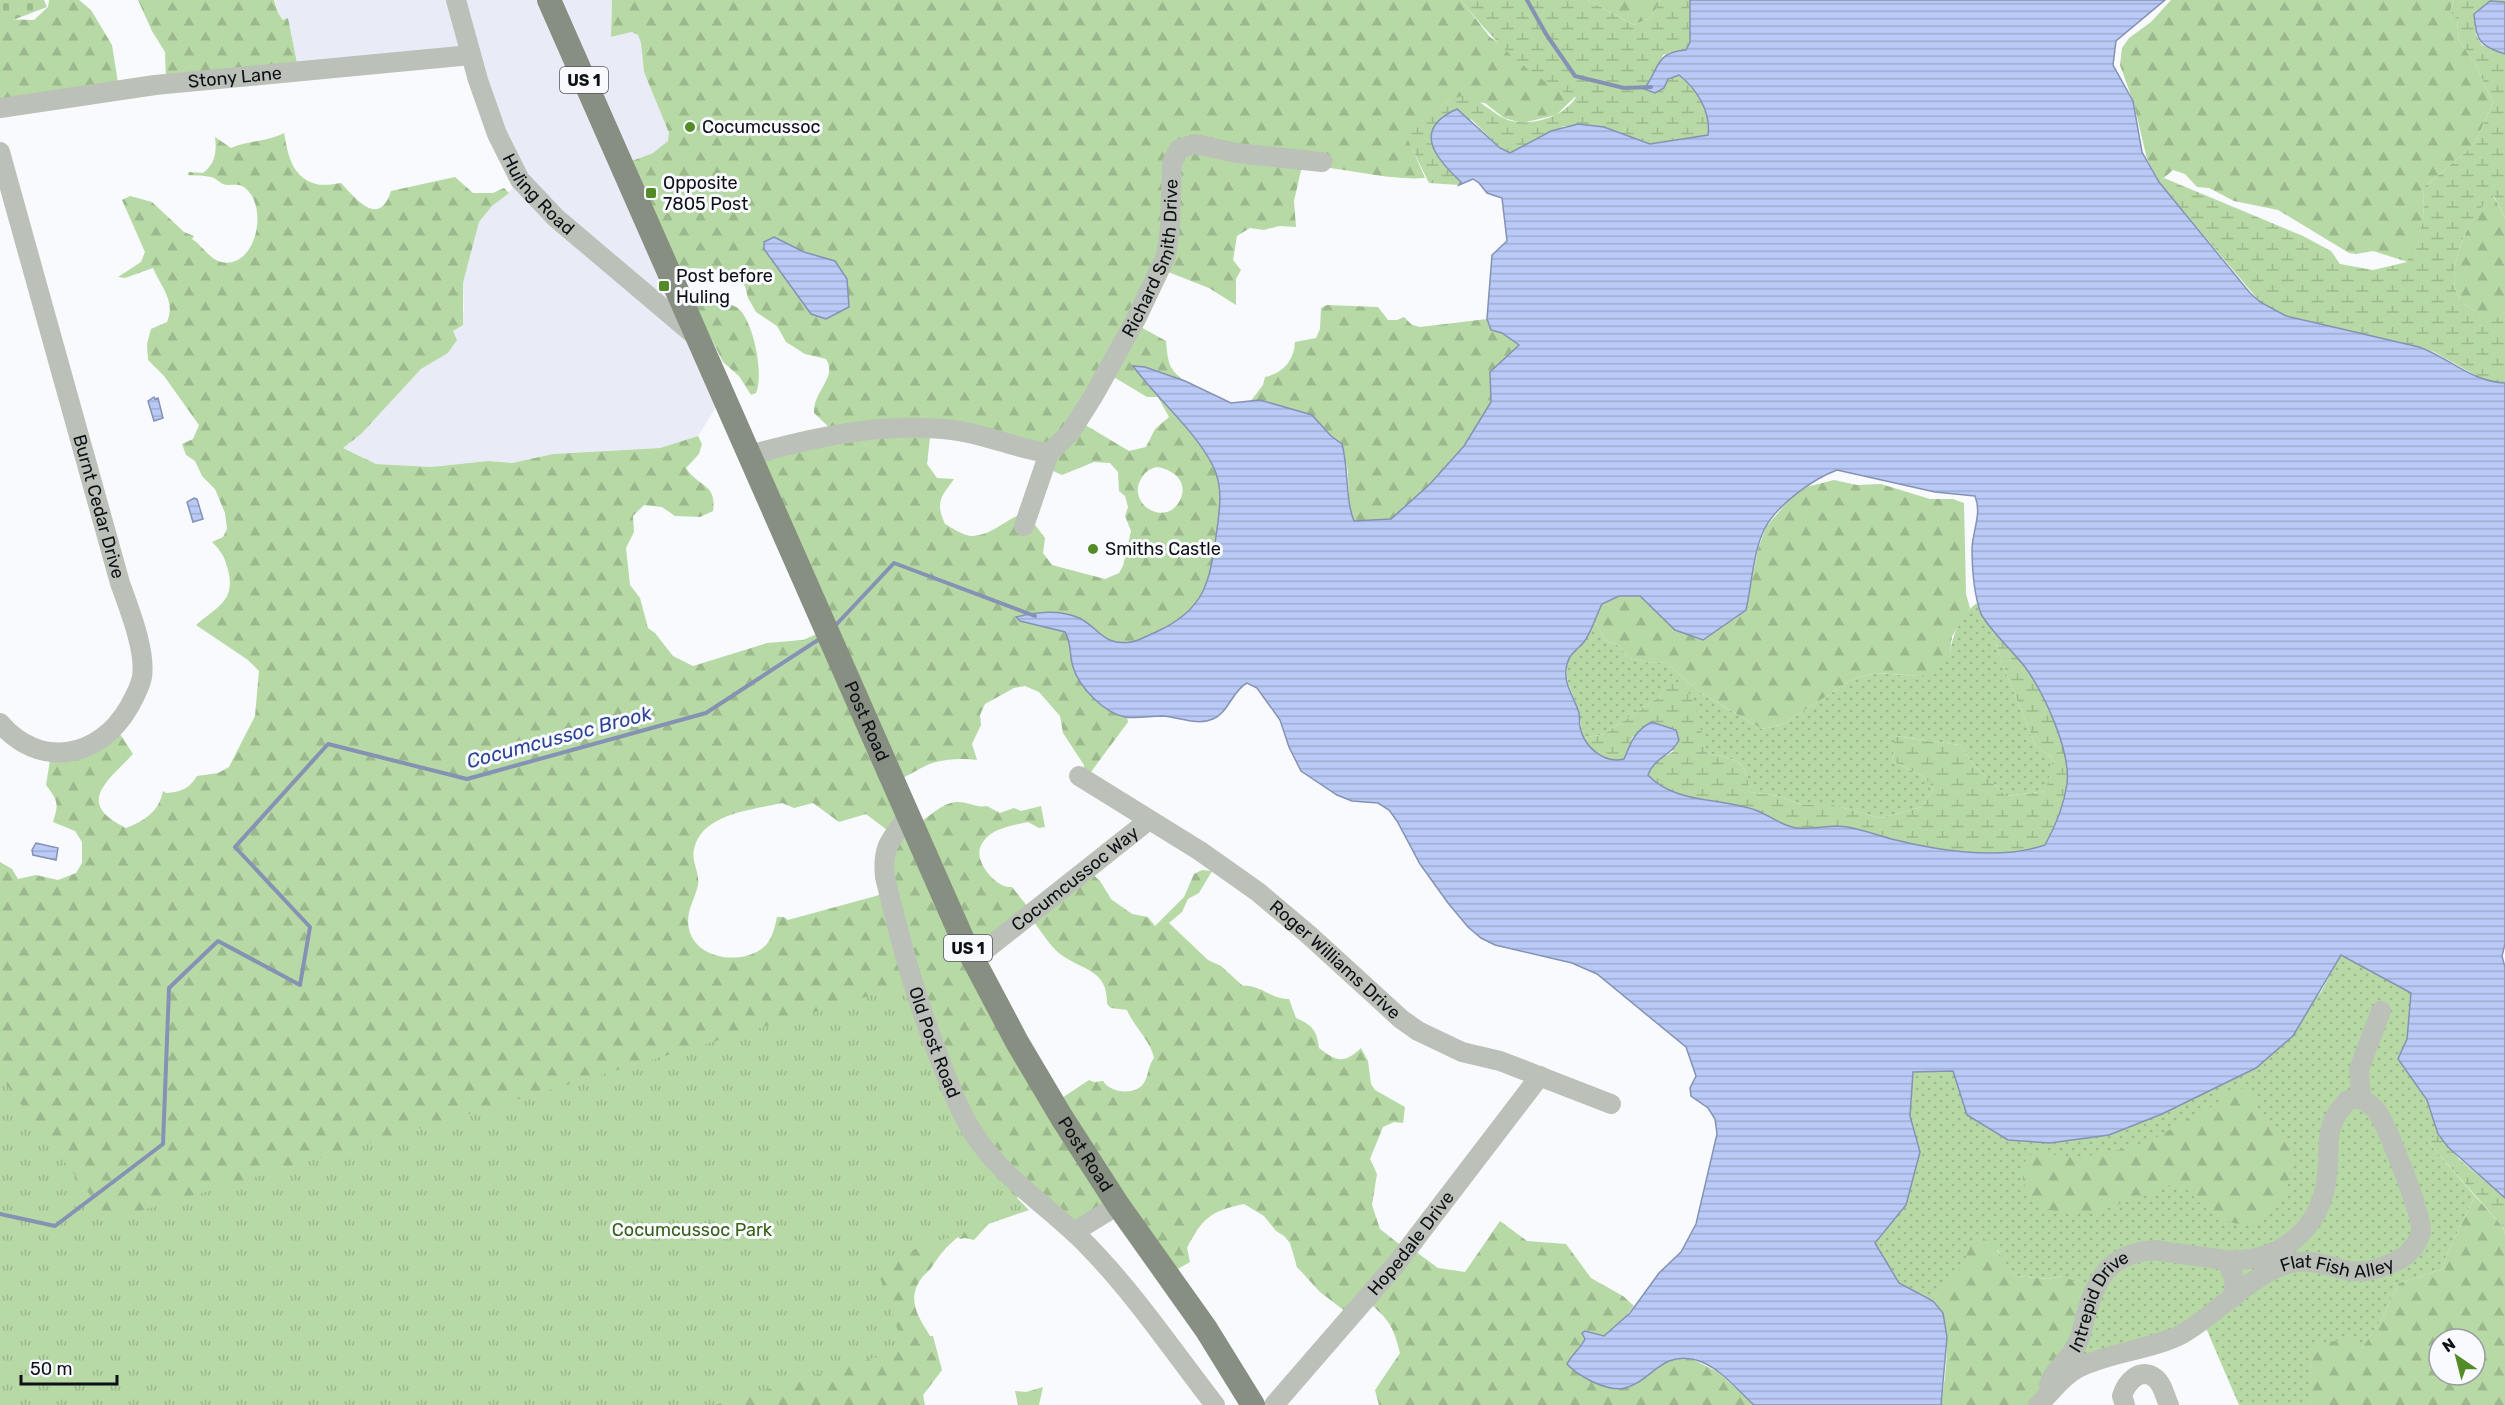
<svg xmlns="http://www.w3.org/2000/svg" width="2505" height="1405" font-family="Rubik,sans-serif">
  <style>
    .built { fill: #e9ecf7 }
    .grass { fill: url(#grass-dots) }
    .forest { fill: url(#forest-firs); fill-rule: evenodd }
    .wetland { fill: url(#wetland-marsh) }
    .cemetery { fill: url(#cemetery-stones) }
    .park { fill: url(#park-tufts) }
    .water { fill: url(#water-rules); stroke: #8692b3; stroke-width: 1.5; fill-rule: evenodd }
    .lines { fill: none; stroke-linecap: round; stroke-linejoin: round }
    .stream { stroke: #8692b3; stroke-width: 4 }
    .minor { stroke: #bbc0b8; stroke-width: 20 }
    .major { stroke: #868f81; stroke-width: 24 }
    .poi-dot { fill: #538b27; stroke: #f8fafe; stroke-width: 2 }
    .labels { text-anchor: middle; stroke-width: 6; stroke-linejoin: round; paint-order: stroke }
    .shield { fill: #f8fafe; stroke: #54565c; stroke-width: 1.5 }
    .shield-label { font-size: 16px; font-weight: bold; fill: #0e1016 }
    .street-label { font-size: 18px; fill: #0e1016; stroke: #f8fafe }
    .poi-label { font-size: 18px; fill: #0e1016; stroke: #f8fafe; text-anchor: start }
    .park-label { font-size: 18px; fill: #375f17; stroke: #f8fafe }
    .water-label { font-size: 20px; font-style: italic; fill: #2e4597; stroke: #f8fafe }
  </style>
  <defs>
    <pattern id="grass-dots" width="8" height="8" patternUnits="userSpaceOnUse" patternTransform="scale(1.5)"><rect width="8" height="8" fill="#b7d9a5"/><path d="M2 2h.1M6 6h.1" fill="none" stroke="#9cb98d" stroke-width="1.8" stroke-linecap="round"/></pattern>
    <pattern id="forest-firs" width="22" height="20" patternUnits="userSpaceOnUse" patternTransform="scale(1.5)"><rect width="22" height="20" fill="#b7d9a5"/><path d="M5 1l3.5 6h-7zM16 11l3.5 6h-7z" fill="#9cb98d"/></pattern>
    <pattern id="wetland-marsh" width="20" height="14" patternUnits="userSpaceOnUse" patternTransform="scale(1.5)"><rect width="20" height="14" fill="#b7d9a5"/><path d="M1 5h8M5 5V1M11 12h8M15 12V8" fill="none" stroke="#9cb98d"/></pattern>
    <pattern id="cemetery-stones" width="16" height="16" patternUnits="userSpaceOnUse" patternTransform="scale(1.5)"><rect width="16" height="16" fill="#b7d9a5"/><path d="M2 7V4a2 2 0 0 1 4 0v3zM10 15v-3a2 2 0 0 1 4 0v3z" fill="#9cb98d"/></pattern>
    <pattern id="park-tufts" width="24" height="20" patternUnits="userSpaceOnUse" patternTransform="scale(1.5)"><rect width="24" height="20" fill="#b7d9a5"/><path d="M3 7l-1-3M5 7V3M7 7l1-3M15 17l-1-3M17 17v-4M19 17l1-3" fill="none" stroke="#9cb98d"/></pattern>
    <pattern id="water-rules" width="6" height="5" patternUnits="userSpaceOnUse" patternTransform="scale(1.5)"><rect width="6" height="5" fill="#b9caf6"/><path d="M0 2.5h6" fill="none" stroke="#9eacd2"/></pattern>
  </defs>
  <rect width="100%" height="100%" fill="#f8fafe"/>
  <!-- built -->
  <path class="built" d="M275 0H612L611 37 632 32 638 35 641 43 644 72 669 133V141L653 153 621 165 720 401 698 436 660 448 553 454 512 463 488 461 431 467 376 464 343 448 361 434 421 369 448 353 456 340 453 331 464 312 463 283 479 222 492 206 521 181 470 54 298 68 288 18 284 20 278 13Z"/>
  <!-- grass -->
  <path class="grass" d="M1977 603 1981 614 1992 630 2003 665 2035 745 2053 758 2047 791 2006 796 1974 765 1960 745 1896 736 1892 761 1923 776 1933 789 1922 807 1880 818 1833 805H1803L1778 796 1750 792C1745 757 1738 761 1707 753L1701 735 1670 683 1659 697 1604 734 1583 738C1581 730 1581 723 1579 715 1575 692 1557 675 1573 652 1580 641 1589 633 1594 621L1606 641 1618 645 1629 658 1651 663 1665 662 1701 693 1762 729 1783 724 1853 679 1877 673 1918 676 1950 653C1953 634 1960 615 1977 603Z
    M2341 955 2411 993 2407 1039 2398 1059 2427 1100 2438 1134 2428 1142 2475 1196 2446 1256 2443 1269 2399 1283 2381 1320 2362 1348 2310 1365 2312 1391 2310 1405H2239L2203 1321 2078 1368 2062 1276 2049 1279 2016 1276 2007 1267 1998 1250C1967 1265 1953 1272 1933 1301L1899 1283 1875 1243 1906 1205 1920 1152 1910 1116 1913 1072 1953 1071 1967 1115 2162 1114 2256 1068 2321 992Z"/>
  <!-- forest -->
  <path class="forest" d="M49 0H79L91 10 112 45 119 89 0 107V19L34 20 48 7Z
    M138 0H274L278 13 283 20 288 18 298 68 166 82 165 52 152 31Z
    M612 0H1461L1490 37 1576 96 1556 115 1522 123 1504 118 1485 103 1450 99 1406 134 1425 178C1384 181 1343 166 1302 166L1294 201 1296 227 1279 226 1264 230 1250 228 1237 236 1233 260 1241 270 1236 279V305L1209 288 1163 270 1139 326 1166 341C1168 362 1168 369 1185 381L1145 367V382C1165 404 1201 441 1214 467 1223 487 1220 509 1217 529 1210 580 1207 609 1156 632 1148 635 1139 641 1131 642 1105 646 1102 632 1084 621 1071 612 1031 613 1017 617L1065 632C1072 644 1069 655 1073 668 1081 690 1105 712 1127 717L1128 722 1085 780 1084 765 1063 733 1060 716 1039 692 1025 686 1014 688 985 704 980 715 981 725 972 744 977 760C962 758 946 759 932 763 921 767 909 776 897 780L922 821C932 814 946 801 958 802 969 802 976 808 987 806L1000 813 1014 808 1021 811 1041 806 1045 827 1039 828 1028 822C1011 826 987 828 980 848 975 863 997 889 1012 887L1035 916 1090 872 1100 881 1111 899 1132 914 1148 917 1155 926 1184 897 1194 874 1202 870 1212 871 1199 893 1188 899 1182 912 1169 923 1208 960 1221 966 1243 986C1260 984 1272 1000 1289 999L1296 1018C1312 1025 1317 1030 1319 1048 1337 1062 1344 1064 1361 1048L1368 1061 1371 1084 1375 1090 1405 1107 1403 1123 1394 1122 1383 1127 1370 1159 1377 1174 1372 1205 1380 1229 1404 1248 1408 1246 1438 1268 1465 1272 1500 1221 1527 1241 1566 1244 1591 1278 1623 1296 1634 1306 1619 1325 1604 1336 1585 1331 1582 1333 1585 1339 1581 1349 1571 1356 1582 1376 1607 1387 1638 1381 1668 1361 1685 1358 1696 1361 1718 1372 1754 1405H1379L1375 1390 1400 1353C1393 1324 1388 1319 1366 1300L1350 1315 1320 1292 1297 1267 1290 1243 1284 1236 1276 1231 1264 1216 1244 1204C1211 1211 1202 1218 1187 1248L1190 1262 1167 1275 1116 1206 1072 1230 1024 1192 994 1218 974 1240 965 1238 960 1239 958 1237C946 1247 942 1252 933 1265 930 1271 924 1274 921 1279 906 1300 919 1318 930 1336H933L942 1370 923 1395 925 1405H0V862L12 869 18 879 36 875 58 880 76 873 82 863V842L75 831 53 822C59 803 58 801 46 785L51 754 116 728 133 754C108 781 74 803 126 828 144 821 159 812 163 791L166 793C181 792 189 789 197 776L218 773 229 767 255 716 259 671 248 660 196 625C217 607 236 601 228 570 225 557 221 551 212 542L223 537 227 529 225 513 215 489 202 476 195 461 186 455 182 444 193 439 199 425 164 376 148 360 147 344 151 329 167 322C176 301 161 287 153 268L125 278 118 277 141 262 145 252 122 200 130 196 152 202 184 232 194 236 192 239C202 245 209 259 221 262 255 270 270 208 245 188 237 182 230 187 223 184 219 182 216 178 211 177 203 175 195 176 188 175L189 172 203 173C215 164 217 152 215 137L231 148C249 140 267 142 284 133 288 154 291 177 316 184 323 186 334 184 341 183 357 200 379 228 391 191L455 177 473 193H493L504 188 509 193 492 206 479 222 463 283V325L453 331 457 340 448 353 421 369 361 434 343 448 376 464 431 467 488 461 512 463 553 454 660 448 698 436 702 444 699 454 686 468C699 488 717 483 713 511L700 517 675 516 662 507 644 505 633 516 634 532 626 548 630 585 640 598 648 628 655 633 673 656 693 666 767 643 803 640 824 631 751 460 833 431 814 413C813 391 838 377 826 359L805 354 786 342 777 326 756 312 748 298 745 286 732 273 722 270 692 268 678 270 621 165 653 153 668 141 669 133 644 72 641 43 638 35 632 32 611 37ZM1112 376 1147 397H1158L1169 417 1155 429 1146 447 1129 451 1082 423ZM931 429 1044 462V467L1062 475 1094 462 1110 463 1118 472 1119 491 1125 496 1128 507 1125 516 1131 531 1123 566 1119 573 1105 579 1052 565 1043 553 1045 538 1026 513C1007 517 992 537 970 536 963 535 952 528 945 524 935 502 941 497 954 479L937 478 927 464ZM1157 467C1177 470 1191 486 1177 505 1161 525 1129 503 1140 481 1144 473 1148 469 1157 467ZM782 803 794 808 813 803 839 822 866 814 891 833 883 894 788 920 784 917H777C775 927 772 939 765 946 743 966 696 960 689 929 685 912 695 900 698 885 700 873 691 861 694 849 702 813 753 810 782 803ZM1033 921C1042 932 1050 946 1060 954 1083 971 1108 969 1107 1004L1111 1008 1127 1010C1134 1027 1151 1041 1154 1058 1148 1066 1149 1073 1145 1081 1138 1096 1111 1094 1103 1081L1094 1082 1089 1080 1053 1104 976 965Z
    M1588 0H1660L1652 17 1634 25Z
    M2171 0H2454L2451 7 2457 20 2459 41 2475 63 2493 103 2474 145 2424 187 2423 222 2408 262 2373 251 2356 254 2349 253 2278 210 2234 201 2209 188 2197 187 2185 174 2173 170 2159 182 2147 159 2134 104 2120 65 2122 48 2129 38 2151 22Z
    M2493 195 2505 218V312L2494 321C2481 314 2463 308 2457 293 2445 268 2472 210 2493 195Z
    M700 289C710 289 711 297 719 301 726 305 735 304 740 310 754 325 764 374 756 393L751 395 739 376 723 362 695 306 694 297Z
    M1327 305 1378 307 1388 320H1397L1404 317 1412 325 1420 327 1487 319 1491 330 1502 333 1519 345 1490 372 1491 402 1464 446 1430 484 1391 519 1354 521 1349 508 1348 472 1342 444 1331 436 1312 415 1250 402 1263 385 1265 377C1283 373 1294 361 1295 342L1316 338 1320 329 1321 308Z
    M1834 480 1857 485 1881 484 1930 499H1953L1964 503 1966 594 1970 608 1952 636 1950 653 1935 674 1918 676 1877 673 1853 679 1783 724 1762 729 1701 693 1665 662 1651 663 1629 658 1618 645 1606 641 1594 621 1602 604 1619 596H1640L1675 630 1746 610 1758 549 1766 527 1789 500 1806 487Z
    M2240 1088 2254 1094 2259 1110 2291 1150C2290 1176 2291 1202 2264 1218 2242 1230 2220 1222 2202 1205 2193 1197 2187 1185 2173 1185 2165 1185 2154 1191 2147 1194 2111 1207 2057 1232 2029 1193 2020 1180 2021 1169 2028 1155L2041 1153 2070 1157 2095 1155 2132 1147 2157 1137 2220 1102 2222 1093Z
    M2475 1196 2503 1227 2505 1234V1405H2310C2312 1391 2306 1351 2317 1345 2326 1341 2341 1341 2350 1339L2362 1348 2381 1320 2399 1283 2443 1269 2446 1256ZM2439 1339H2475V1375H2439Z
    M1974 1234C2003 1246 1997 1256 2016 1276L2049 1279 2062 1276 2094 1289 2043 1405H1941C1945 1378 1955 1320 1933 1301L1942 1288 1963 1266Z
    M1043 1387 1039 1405H1018L1015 1391 1026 1392Z"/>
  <!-- wetland -->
  <path class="wetland" d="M1461 0H1588L1634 25 1652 17 1660 0H1690V43L1686 50 1674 51 1663 55 1652 80 1668 79 1678 75C1697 89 1710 111 1708 135L1650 144 1604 127 1564 126 1510 153 1500 148 1471 119 1442 163 1461 182 1459 185 1429 183 1405 134 1450 99 1467 95C1480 101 1491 111 1503 118 1525 129 1564 118 1576 97 1529 79 1492 39 1461 0Z
    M2454 0H2505V2L2490 1 2476 35 2482 45 2505 54V218L2494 196C2472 209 2445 268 2457 293 2463 308 2481 314 2494 320L2505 312V383L2486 381 2434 352 2419 347 2301 321 2286 316 2260 302 2159 182 2164 178 2303 236 2331 251 2340 264 2373 270 2407 262 2423 222 2424 187 2474 145 2493 103 2475 63 2459 41 2457 20 2450 10Z
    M1992 630C2003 642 2015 654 2025 668 2045 694 2071 751 2067 784 2064 804 2055 827 2045 845 2000 860 1946 852 1900 841 1882 837 1865 830 1847 827 1830 824 1814 830 1797 828 1781 826 1770 815 1755 810 1721 798 1673 803 1648 775L1651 765 1674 751 1633 736 1624 759C1604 763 1595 752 1583 738L1604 734 1659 697 1670 682 1686 687 1694 704 1707 753C1738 761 1745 757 1750 792L1778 796 1803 805H1833L1880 818 1922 807 1933 789 1923 776 1892 761 1895 736 1960 745 1974 765 2006 796 2046 791 2053 758 2035 745 2003 665Z
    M2438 1134 2459 1159 2505 1198V1234L2503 1227 2428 1142Z"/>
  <!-- cemetery -->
  <path class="cemetery" d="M0 0H44L47 7 0 25Z"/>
  <!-- park -->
  <path class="park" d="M909 984 997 1178 1029 1210 875 1263 904 1349 715 1405H0V1076L109 1220Z"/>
  <!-- water -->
  <path class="water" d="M1690 0H2165L2116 41 2113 65 2133 101 2142 152 2159 182 2250 293 2260 302 2286 316 2419 347C2450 358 2472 382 2505 383V944L2502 956 2505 967V1198L2448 1147 2438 1134 2427 1100 2398 1059 2407 1039 2411 993 2341 955 2293 1036 2256 1068 2162 1114 2109 1135 2050 1143 2008 1140 1967 1115 1953 1071 1913 1072 1910 1116 1920 1152 1906 1205 1875 1243 1899 1283 1933 1301 1943 1313 1947 1337 1941 1405H1754C1737 1390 1719 1366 1696 1360 1660 1351 1652 1381 1625 1388 1615 1391 1602 1386 1593 1382 1583 1377 1574 1372 1567 1364 1572 1354 1580 1349 1585 1339L1582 1333 1585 1331 1604 1336 1630 1313 1659 1273 1681 1252 1696 1224 1717 1134 1715 1119 1708 1108 1691 1096 1690 1088 1696 1076 1686 1047 1597 974 1572 963 1495 945 1481 938 1468 927 1448 903 1420 864 1397 821 1389 810 1378 803 1352 801 1337 795 1301 771 1289 747 1280 720 1257 688 1247 683C1233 690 1228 713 1213 719 1197 726 1179 717 1162 716 1150 716 1137 719 1125 717 1104 713 1079 687 1073 667 1069 654 1072 644 1065 632L1020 621 1016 617C1037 612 1059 609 1079 618 1100 628 1102 646 1131 642 1139 641 1148 635 1156 632 1207 609 1210 580 1217 529 1220 508 1223 486 1213 466 1195 430 1157 399 1133 366L1145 367 1185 381 1231 403 1260 400 1312 415 1331 436 1342 444C1349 470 1345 499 1354 521L1391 519 1430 484 1464 446 1491 402 1490 372 1519 345 1502 333 1491 330 1487 319 1492 255 1507 241 1502 198 1487 193 1479 183 1473 179 1459 185 1461 182C1434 157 1412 129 1457 109L1500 148 1510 153 1551 131 1578 124 1604 127 1650 144 1708 135C1711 112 1697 89 1679 75L1668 79 1664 88 1655 93 1644 89C1660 68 1655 52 1686 50L1690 42ZM1837 470 1935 492 1975 496C1982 513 1973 530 1972 548 1972 569 1974 594 1981 614 1993 634 2011 649 2025 667 2044 693 2071 751 2067 784 2064 804 2055 827 2045 845 2000 860 1946 852 1900 841 1882 837 1865 830 1847 827 1830 824 1814 830 1797 828 1781 826 1770 815 1755 810 1721 798 1673 803 1648 775 1654 757 1671 757 1679 740L1676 730 1652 722C1635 730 1631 742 1624 759 1604 764 1584 747 1580 727 1579 723 1580 718 1579 713 1574 696 1562 683 1567 664 1570 653 1577 650 1584 642 1592 631 1596 616 1602 604L1619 596H1640L1675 630 1703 640 1746 610C1752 584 1753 551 1765 528 1778 504 1813 479 1837 470Z
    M2490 1 2505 2V54C2479 46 2476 40 2474 14Z
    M774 237 804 252 835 261 847 279 849 307 826 319 811 314 764 249V242Z
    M154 397 155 399 158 398 163 418 154 421 148 401Z
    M194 498 197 499 203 519 193 522 187 502Z
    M36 843 58 848 56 860 33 855 32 850Z"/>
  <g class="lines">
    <!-- stream -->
    <path class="stream" d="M1527 0 1546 34 1575 76 1624 88 1651 87
      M834 627 894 563 1035 616
      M0 1214 55 1226 163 1144 169 988 218 941 300 985 310 927 235 847 328 744 467 779 706 713 821 638"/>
    <!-- minor -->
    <g class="minor">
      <path id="s1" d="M456 0 478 80 497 134 520 180 556 218 698 338"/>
      <path id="s2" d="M0 108 155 85 471 55"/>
      <path id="s3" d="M0 152 120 583C129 609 146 650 142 677 140 688 134 698 129 707 100 758 40 770 0 723"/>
      <path d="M750 455C818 436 888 421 959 431 990 436 1018 449 1049 453"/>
      <path id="s4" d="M1024 526 1049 453 1070 433 1094 395 1136 319 1166 256 1170 228 1172 163 1179 149 1195 144 1237 153 1322 162"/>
      <path id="s5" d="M1079 776 1200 851 1258 892 1309 935 1401 1019 1418 1031 1462 1052 1500 1061 1611 1104"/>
      <path id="s6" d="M907 818C890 840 882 847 885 877 900 940 916 1000 940 1060 950 1086 959 1111 974 1134 1004 1180 1050 1207 1087 1245 1135 1294 1173 1351 1215 1405"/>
      <path id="s7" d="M974 959 1149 820"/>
      <path d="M1074 1232 1118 1205"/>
      <path d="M2225 1260C2279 1263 2321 1231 2327 1176 2331 1143 2322 1127 2348 1100L2361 1098"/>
      <path id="s8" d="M2049 1385C2054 1369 2068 1361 2076 1347 2081 1337 2083 1326 2086 1315 2097 1276 2110 1254 2154 1250L2225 1260C2234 1273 2236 1281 2234 1297"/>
      <path id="s9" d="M1274 1405 1397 1263 1540 1076"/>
      <path id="s10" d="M2038 1405C2052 1392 2061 1377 2078 1368 2110 1352 2151 1350 2182 1334 2218 1314 2248 1276 2288 1264 2310 1257 2329 1267 2350 1271 2367 1274 2393 1265 2406 1255 2413 1249 2419 1241 2421 1232 2423 1216 2388 1129 2378 1113 2374 1106 2367 1103 2361 1098L2359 1069 2381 1011"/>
      <path d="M2125 1405 2122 1396C2126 1383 2140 1366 2155 1378 2163 1384 2165 1397 2169 1405"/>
    </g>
    <!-- major -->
    <path class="major" id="s11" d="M549 0 963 940 1017 1042 1062 1118 1118 1205 1206 1329 1253 1405"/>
  </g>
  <!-- markers -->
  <g class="poi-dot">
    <circle cx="690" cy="127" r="6"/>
    <rect x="645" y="187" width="12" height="12" rx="3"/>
    <rect x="658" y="280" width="12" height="12" rx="3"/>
    <circle cx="1093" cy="549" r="6"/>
  </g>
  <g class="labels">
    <!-- shield labels -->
    <g class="shield">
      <rect x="560" y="67" width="48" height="26" rx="4.5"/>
      <rect x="944" y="935" width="48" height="26" rx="4.5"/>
    </g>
    <g class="shield-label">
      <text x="584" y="86">US 1</text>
      <text x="968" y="954">US 1</text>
    </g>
    <!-- street labels -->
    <g class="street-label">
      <text dy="6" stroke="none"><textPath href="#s2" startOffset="237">Stony Lane</textPath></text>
      <text dy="6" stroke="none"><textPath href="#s1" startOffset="214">Huling Road</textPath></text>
      <text dy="6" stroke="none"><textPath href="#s4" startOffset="302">Richard Smith Drive</textPath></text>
      <text dy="6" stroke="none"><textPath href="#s3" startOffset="368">Burnt Cedar Drive</textPath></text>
      <text dy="6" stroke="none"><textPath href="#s11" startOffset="788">Post Road</textPath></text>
      <text dy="6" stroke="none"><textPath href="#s7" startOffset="129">Cocumcussoc Way</textPath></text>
      <text dy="6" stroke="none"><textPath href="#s5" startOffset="316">Roger Williams Drive</textPath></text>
      <text dy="6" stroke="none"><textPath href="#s6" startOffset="238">Old Post Road</textPath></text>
      <text dy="6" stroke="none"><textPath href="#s11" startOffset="1274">Post Road</textPath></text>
      <text dy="6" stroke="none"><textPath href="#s9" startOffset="212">Hopedale Drive</textPath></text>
      <text dy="6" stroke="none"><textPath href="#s10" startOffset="342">Flat Fish Alley</textPath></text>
      <text dy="6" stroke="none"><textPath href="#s8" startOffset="99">Intrepid Drive</textPath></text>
    </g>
    <!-- poi labels -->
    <g class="poi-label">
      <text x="702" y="133">Cocumcussoc</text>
      <text x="663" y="189">Opposite<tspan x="663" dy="21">7805 Post</tspan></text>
      <text x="676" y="282">Post before<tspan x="676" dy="21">Huling</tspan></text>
      <text x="1105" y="555">Smiths Castle</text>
    </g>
    <!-- park labels -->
    <g class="park-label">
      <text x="692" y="1236">Cocumcussoc Park</text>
    </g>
    <!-- water labels -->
    <g class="water-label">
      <text transform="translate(559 737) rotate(-15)" y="7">Cocumcussoc Brook</text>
    </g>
  </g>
  <!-- north arrow -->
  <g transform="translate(2457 1357) rotate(325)"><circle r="28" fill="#f8fafe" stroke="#9a9ca1" stroke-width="1.5"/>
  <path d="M0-4.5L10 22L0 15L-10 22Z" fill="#538b27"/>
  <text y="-9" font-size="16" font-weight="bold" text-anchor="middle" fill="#0e1016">N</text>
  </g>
  <!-- scale -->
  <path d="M21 1375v9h96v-9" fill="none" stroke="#0e1016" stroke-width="3"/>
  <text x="30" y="1375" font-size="18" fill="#0e1016" stroke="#f8fafe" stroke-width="4.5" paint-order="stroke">50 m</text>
</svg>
